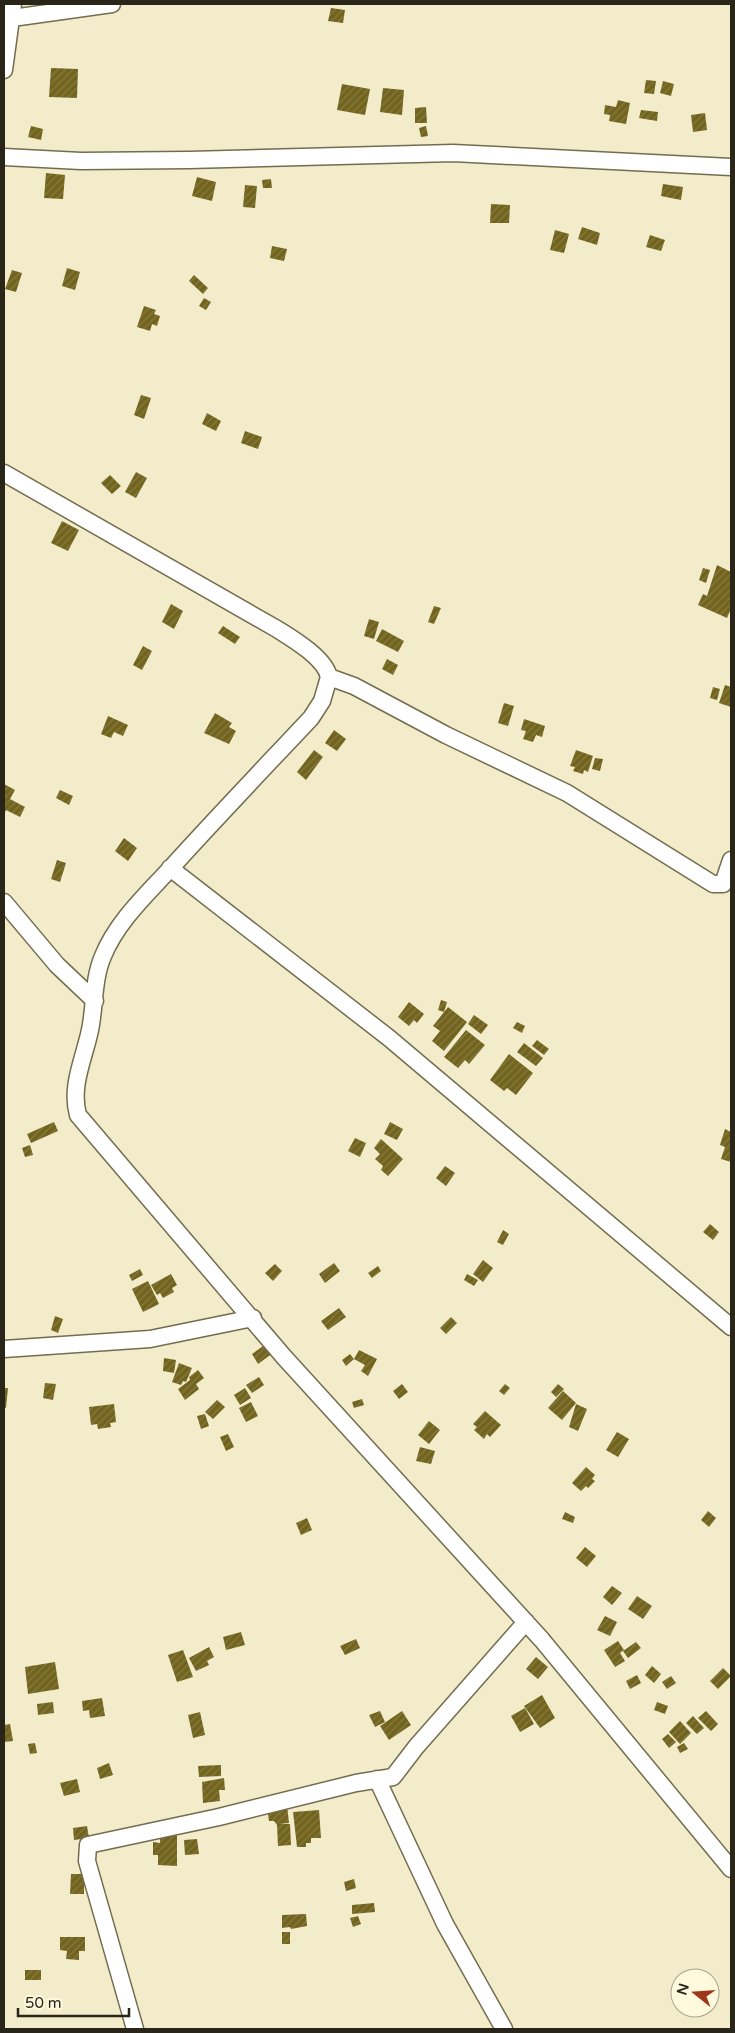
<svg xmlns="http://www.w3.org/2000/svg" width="735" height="2033" font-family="'Varela Round',sans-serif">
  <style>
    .building { fill: url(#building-hatch) }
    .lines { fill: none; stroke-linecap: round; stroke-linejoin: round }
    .minor-casing { stroke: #736c4e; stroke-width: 19 }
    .minor { stroke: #fff; stroke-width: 16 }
  </style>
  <defs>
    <pattern id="building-hatch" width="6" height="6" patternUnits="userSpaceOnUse" patternTransform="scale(1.25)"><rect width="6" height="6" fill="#72641d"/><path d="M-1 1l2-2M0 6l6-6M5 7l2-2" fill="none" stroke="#857a44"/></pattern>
  </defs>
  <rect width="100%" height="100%" fill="#f3eccb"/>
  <!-- building -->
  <path class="building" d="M331 8 345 10 343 23 328 21Z
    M51 68 78 69 77 98 49 97Z
    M646 80 656 81 654 94 644 93Z
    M663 81 674 84 671 96 660 93Z
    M342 84 370 89 365 115 337 110Z
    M383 88 404 90 402 115 380 112Z
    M618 100 630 103 626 124 609 121 610 115 604 114 605 105 616 107Z
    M426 107 427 123H415V108Z
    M641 110 658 112 657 121 639 118Z
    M705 113 707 130 693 132 691 115Z
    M31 126 43 129 41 140 28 137Z
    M426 126 428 136 421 137 419 128Z
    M46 173 65 175 63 199 44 198Z
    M197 177 216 182 212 201 192 196Z
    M271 179 272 188H263L262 180Z
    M663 184 683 187 681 200 661 196Z
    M245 185 257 186 255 208 243 207Z
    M491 204 510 205 509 223H490Z
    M582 227 600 233 597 245 578 239Z
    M555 230 569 234 564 253 550 250Z
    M650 235 665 240 661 251 646 247Z
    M272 246 287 249 284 261 270 258Z
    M67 268 80 272 75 290 62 286Z
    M12 270 22 273 16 292 5 289Z
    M194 275 208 288 203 294 189 281Z
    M204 298 211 302 206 310 199 306Z
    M144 306 156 310 154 314 160 316 157 326 152 324 150 331 137 327Z
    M141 395 151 398 144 419 134 415Z
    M207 413 221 421 216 431 202 424Z
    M245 431 262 437 258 449 241 443Z
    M136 472 147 478 136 498 125 492Z
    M110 475 121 486 112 494 101 483Z
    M62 521 79 530 68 551 51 543Z
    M717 565 731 572V609L727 618 698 605 703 594 707 596Z
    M703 568 710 570 706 583 699 580Z
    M171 604 183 611 174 629 162 622Z
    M434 606 441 608 434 624 428 622Z
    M369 619 379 622 374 639 364 636Z
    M223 626 240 637 235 644 218 633Z
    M382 629 404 641 398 652 376 641Z
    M143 646 152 651 142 670 133 665Z
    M387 659 398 665 393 675 382 669Z
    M725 685 731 687V707L719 703Z
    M713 687 720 689 717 700 710 698Z
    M504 703 514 706 508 726 498 723Z
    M215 713 232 723 229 727 236 731 229 744 204 733Z
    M108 716 128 725 123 736 114 732 111 738 101 734Z
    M524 719 545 726 542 737 536 735 533 742 523 739 526 731 521 730Z
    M334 730 346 739 337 751 325 743Z
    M314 750 323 757 306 780 297 772Z
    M576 750 593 756 588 772 584 770 583 774 573 771 575 767 570 766Z
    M595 758 603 759 600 771 592 769Z
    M4 784 15 790 10 799 25 807 20 817 6 810 4 815Z
    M60 790 73 796 69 805 56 798Z
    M124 838 137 848 128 861 115 851Z
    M57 860 66 863 60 882 51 879Z
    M441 1000 447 1002 444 1012 438 1010Z
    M409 1002 424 1014 417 1023 414 1020 409 1026 398 1017Z
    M448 1007 467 1022 444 1051 432 1041 440 1031 433 1026Z
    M474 1015 488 1025 481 1034 468 1024Z
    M517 1022 525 1026 522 1033 513 1028Z
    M466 1030 485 1045 469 1064 465 1060 458 1068 444 1057Z
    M537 1040 549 1049 544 1055 532 1046Z
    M524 1043 543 1058 536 1066 517 1052Z
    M509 1054 533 1073 516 1095 507 1088 504 1091 490 1080Z
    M54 1122 58 1131 31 1143 27 1134Z
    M390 1122 403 1129 397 1140 384 1134Z
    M725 1129 731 1132V1162L721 1159 725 1147 720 1145Z
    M355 1138 366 1143 360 1157 348 1151Z
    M381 1139 403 1159 388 1176 381 1170 383 1166 375 1159 380 1154 374 1148Z
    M30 1145 33 1155 25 1157 22 1148Z
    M445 1166 455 1173 446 1186 436 1178Z
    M710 1224 719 1232 713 1240 703 1232Z
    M503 1230 509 1234 503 1245 497 1242Z
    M483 1260 493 1268 483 1282 473 1274Z
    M334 1263 340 1271 325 1283 319 1274Z
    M275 1264 282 1271 273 1281 265 1273Z
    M378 1266 381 1271 372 1278 368 1273Z
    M140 1269 143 1275 132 1281 129 1275Z
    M171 1274 177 1285 172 1288 174 1292 163 1298 160 1293 157 1295 151 1285Z
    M467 1274 478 1280 474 1286 464 1280Z
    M148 1281 159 1304 143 1312 132 1289Z
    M339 1308 346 1317 328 1330 321 1321Z
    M55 1316 63 1319 58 1333 51 1330Z
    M451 1317 457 1323 446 1334 440 1328Z
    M266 1344 273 1353 258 1364 252 1354Z
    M359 1350 377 1359 368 1376 361 1371 365 1365 354 1359 346 1366 342 1360 350 1354 354 1359Z
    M164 1358 176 1360 174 1373 163 1371Z
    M179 1363 192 1368 186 1382 183 1381 181 1385 172 1382Z
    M198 1370 204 1378 196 1384 199 1389 185 1400 178 1389 190 1380 189 1377Z
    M259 1377 264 1385 252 1393 246 1385Z
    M45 1383 56 1384 53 1400 43 1398Z
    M402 1384 408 1392 399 1399 393 1391Z
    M505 1384 510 1388 504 1395 499 1391Z
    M558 1384 564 1389 556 1397 551 1392Z
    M4 1388H8L6 1408 4 1407Z
    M245 1388 251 1398 240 1405 234 1395Z
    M563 1391 576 1403 562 1420 548 1408Z
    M362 1399 364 1405 354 1408 352 1402Z
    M217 1400 225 1407 213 1419 205 1412Z
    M251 1402 258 1416 246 1422 239 1408Z
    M114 1404 116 1422 110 1423 111 1427 98 1429 97 1424 91 1425 89 1407Z
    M576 1404 587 1409 578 1431 569 1427Z
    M485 1411 501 1425 490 1437 487 1434 484 1439 474 1430 477 1427 473 1424Z
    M205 1414 209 1426 201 1429 197 1416Z
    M429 1421 440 1430 429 1444 418 1435Z
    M617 1432 629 1439 618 1457 606 1450Z
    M228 1434 234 1447 226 1451 220 1437Z
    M420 1447 435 1451 431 1464 416 1461Z
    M586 1467 595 1475 592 1479 595 1481 588 1488 586 1486 581 1491 572 1483Z
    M708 1511 716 1518 709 1527 701 1520Z
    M565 1512 575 1517 573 1523 562 1519Z
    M307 1518 312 1530 301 1535 296 1523Z
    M585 1547 596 1556 587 1567 576 1558Z
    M612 1586 622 1593 612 1605 603 1597Z
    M637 1596 652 1606 643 1619 628 1609Z
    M605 1616 617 1622 610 1636 597 1630Z
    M241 1632 245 1645 226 1650 223 1637Z
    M356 1639 360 1648 345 1655 340 1646Z
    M618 1641 624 1650 620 1653 625 1661 615 1667 604 1650Z
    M636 1642 641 1648 628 1658 623 1651Z
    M209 1647 214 1657 207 1661 209 1665 196 1671 189 1658Z
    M183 1650 193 1677 177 1682 168 1655Z
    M536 1657 548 1667 538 1679 526 1669Z
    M55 1662 59 1689 28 1694 25 1667Z
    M652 1666 661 1674 654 1683 645 1675Z
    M723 1668 731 1676 718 1689 710 1681Z
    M637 1675 641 1683 630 1689 626 1681Z
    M671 1676 676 1683 667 1689 662 1682Z
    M542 1695 555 1718 540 1728 524 1706Z
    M102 1698 105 1716 90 1718 89 1710 83 1711 82 1701Z
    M53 1702 54 1713 38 1715 37 1704Z
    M657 1702 668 1706 665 1714 654 1710Z
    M525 1708 534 1724 520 1732 511 1716Z
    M380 1711 385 1722 375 1727 369 1715Z
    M402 1711 411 1725 389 1740 380 1726Z
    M706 1711 718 1724 711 1731 698 1718Z
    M200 1712 205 1735 193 1738 188 1715Z
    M693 1716 704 1728 697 1734 686 1723Z
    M680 1721 691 1733 680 1744 669 1732Z
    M10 1724 13 1741 4 1742V1725Z
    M668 1734 676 1742 669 1748 662 1739Z
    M35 1743 37 1753 30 1754 28 1744Z
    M684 1743 688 1749 680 1753 677 1747Z
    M109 1763 113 1775 100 1779 97 1768Z
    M221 1765V1776L199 1777 198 1766Z
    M224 1778 225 1790H219L220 1801 203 1803 202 1782Z
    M77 1779 80 1792 64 1796 60 1783Z
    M287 1805 289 1823 279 1824H290L291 1845 278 1846 277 1825 274 1821H269L267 1808Z
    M319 1810 321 1838H311V1843H306V1847H297L293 1812Z
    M87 1826 89 1838 74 1840 73 1828Z
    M160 1835 177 1836V1866L158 1865V1855H153V1842L160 1843Z
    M197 1839 199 1854 185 1855 184 1840Z
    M71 1874H84V1894H70Z
    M354 1879 356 1888 346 1891 344 1882Z
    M374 1903 375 1912 352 1914V1905Z
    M306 1914 307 1926 291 1929 290 1927 282 1928V1915Z
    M358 1916 361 1924 353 1927 350 1918Z
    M282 1932H290V1944H282Z
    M60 1937H85V1951H79V1960L66 1959 67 1951 60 1950Z
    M25 1970H41V1980H25Z"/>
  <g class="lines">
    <!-- minor casing -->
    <g class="minor-casing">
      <path id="minor" d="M12 18 112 4
        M4 70 13 4
        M4 157 81 161 189 160 453 153 731 167
        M4 473 277 629C293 639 325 658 329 677L322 701 311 718C264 768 216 818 169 870 145 896 117 922 103 956 93 979 95 1006 90 1030 84 1059 70 1086 78 1115L284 1357 542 1640 731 1869
        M329 677 354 686 446 735 567 793 713 884H723L731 860
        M170 868 389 1038 731 1327
        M4 902 57 965 95 1001
        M4 1349 150 1339 253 1318
        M377 1779 445 1924 504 2029
        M135 2029 87 1861 88 1845 219 1817 356 1783 393 1777 416 1747 526 1622"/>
    </g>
    <!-- minor -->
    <use href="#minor" class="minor"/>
  </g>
  <!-- border -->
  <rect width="735" height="2033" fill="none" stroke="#292619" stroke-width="10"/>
  <!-- north arrow -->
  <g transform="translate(695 1993) rotate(287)"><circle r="24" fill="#fff9de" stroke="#a9a58f"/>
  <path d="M0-4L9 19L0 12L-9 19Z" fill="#9e3619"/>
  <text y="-8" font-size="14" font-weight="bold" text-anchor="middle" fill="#292619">N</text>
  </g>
  <!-- scale -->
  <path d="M18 2008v8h111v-8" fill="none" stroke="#292619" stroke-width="2.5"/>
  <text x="25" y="2008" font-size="15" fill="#292619" stroke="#fff9de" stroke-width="4" paint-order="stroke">50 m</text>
</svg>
